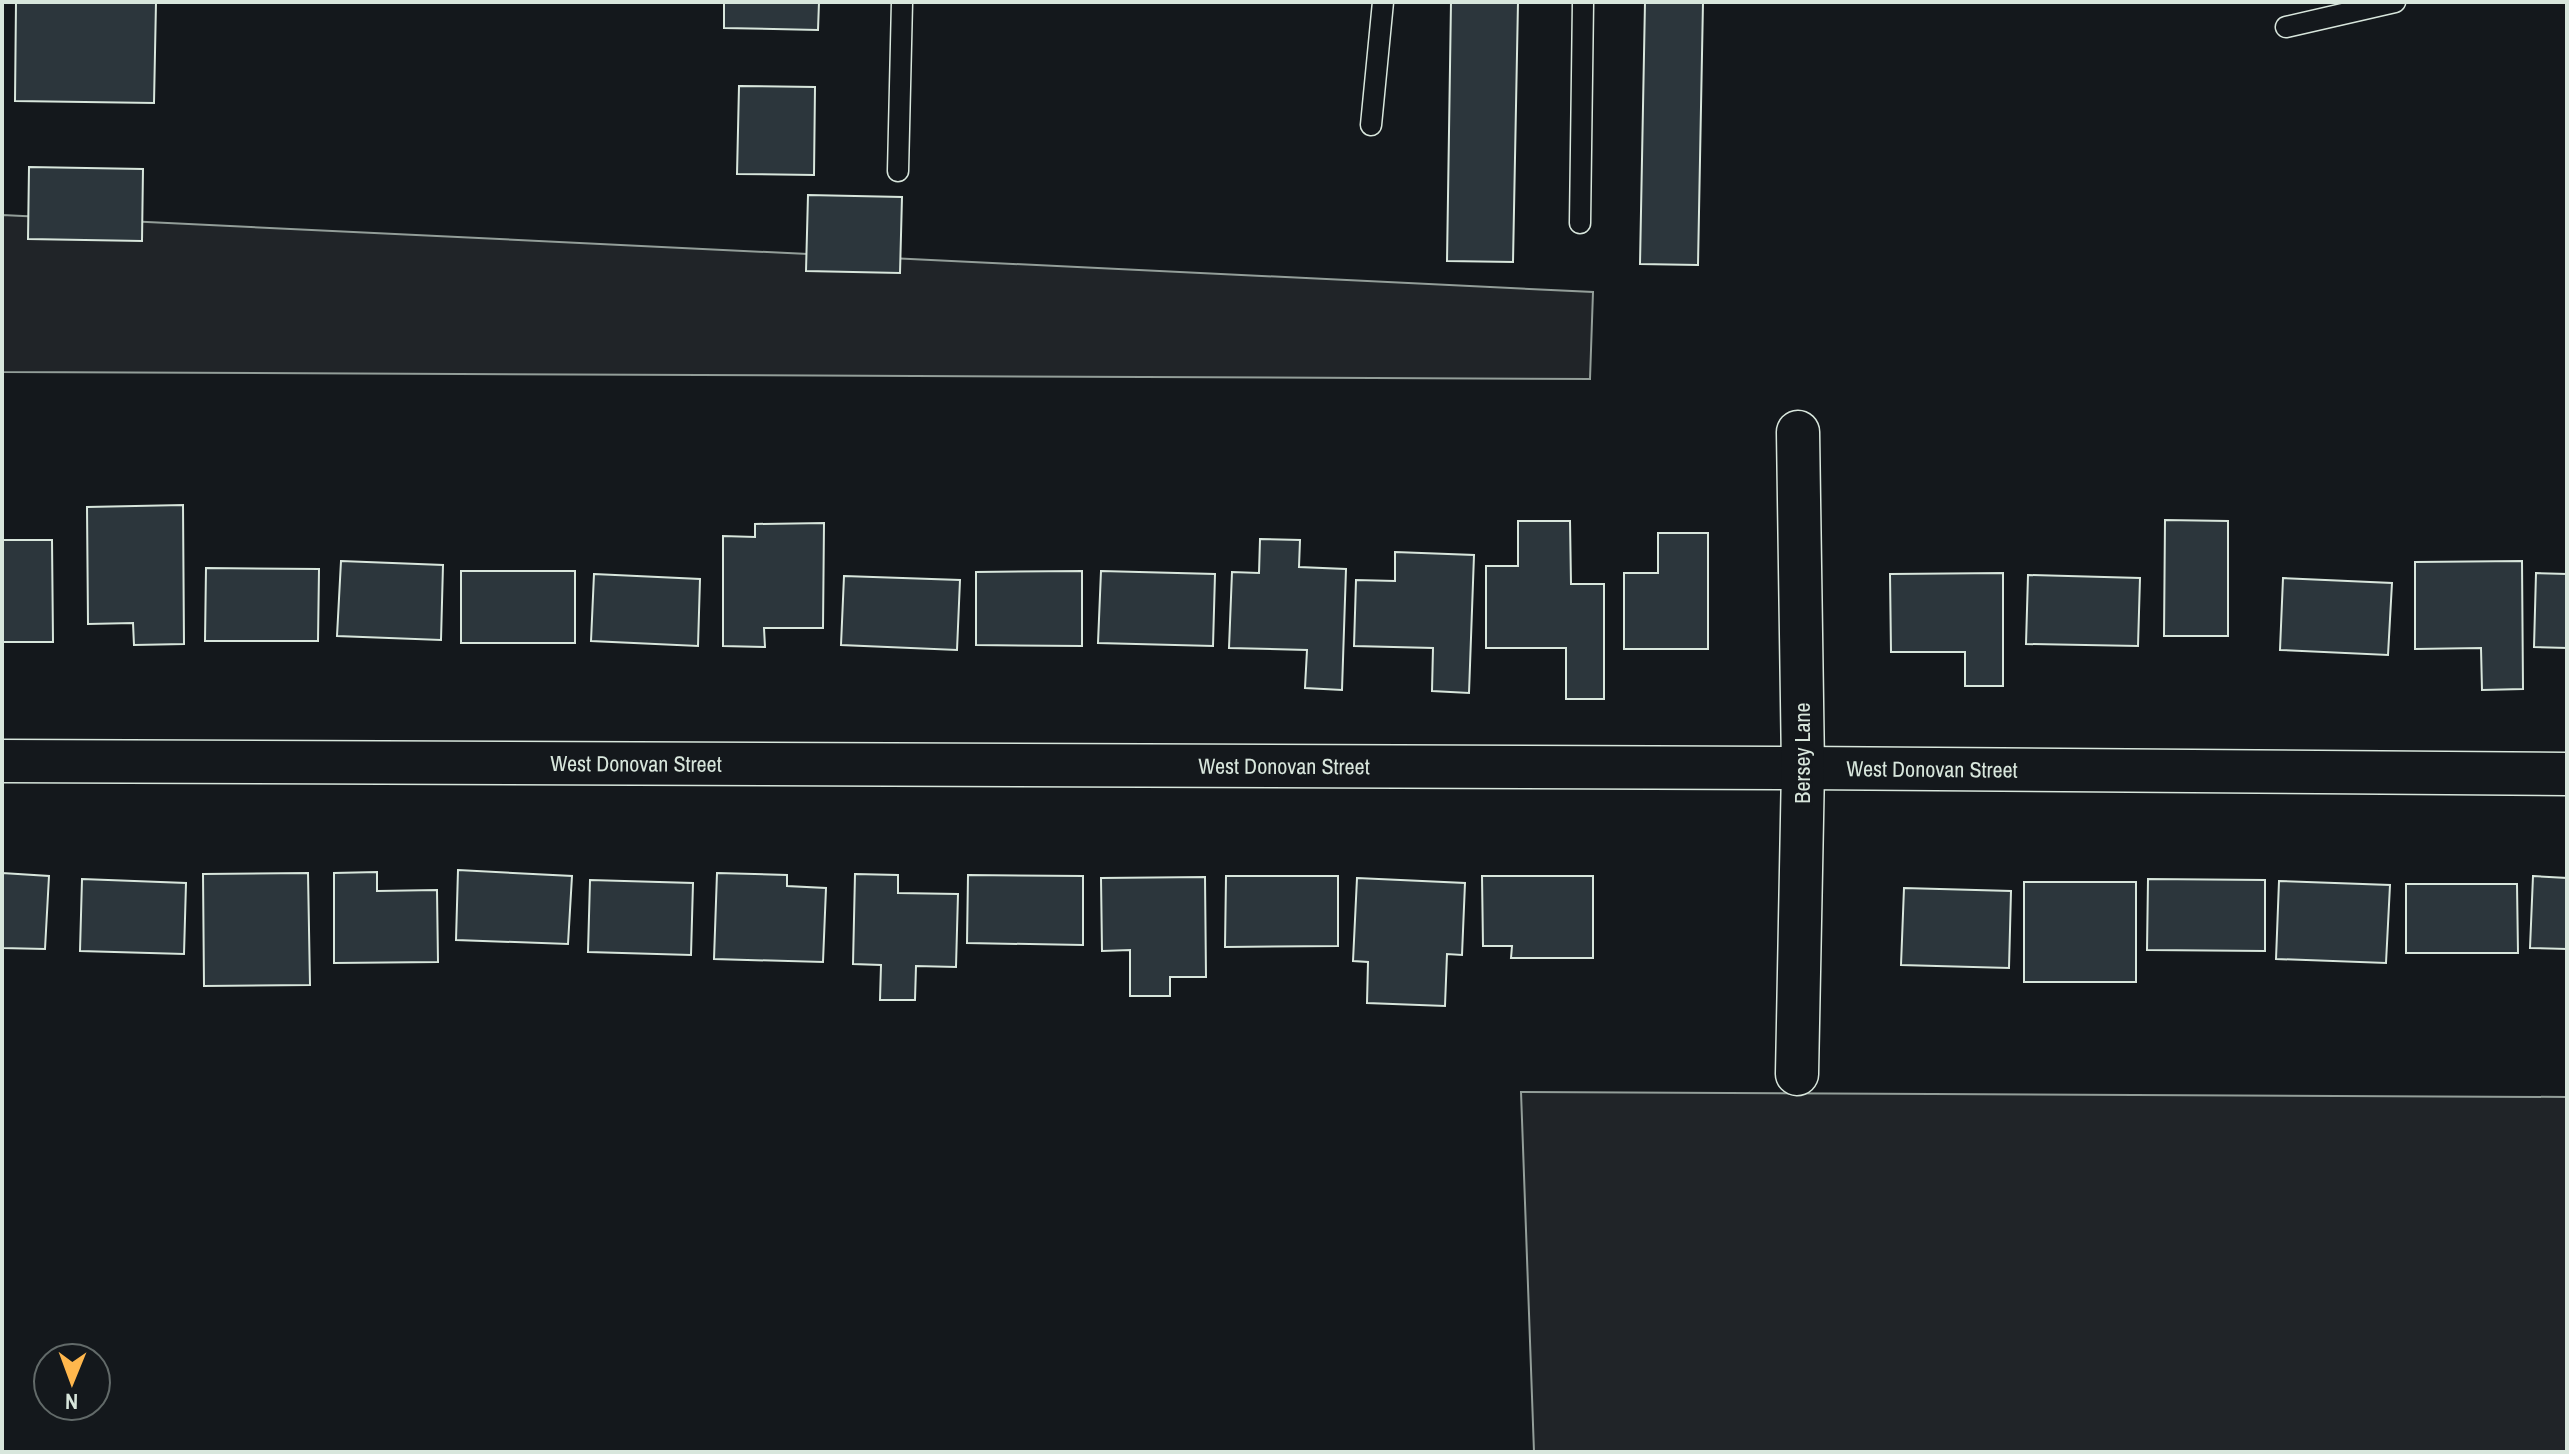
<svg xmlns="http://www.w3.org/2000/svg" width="2569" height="1454" font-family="'Archivo Narrow',sans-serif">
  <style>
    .green { fill: #202428; stroke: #939e99; stroke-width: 2 }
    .building { fill: #2c363c; stroke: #d8e6dc; stroke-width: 2 }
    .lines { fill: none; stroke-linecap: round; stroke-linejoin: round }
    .service-casing { stroke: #d8e6dc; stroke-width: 23 }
    .minor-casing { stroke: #d8e6dc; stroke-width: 45 }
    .service { stroke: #14181c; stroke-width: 20 }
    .minor { stroke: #14181c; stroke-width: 42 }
    .labels { text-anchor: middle; stroke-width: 6; stroke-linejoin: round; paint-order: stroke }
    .street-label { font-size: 22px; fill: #d8e6dc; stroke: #14181c }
  </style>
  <rect width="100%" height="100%" fill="#14181c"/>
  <!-- green -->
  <path class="green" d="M2 215 1593 292 1590 379 2 372Z
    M1521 1092 2567 1097V1452H1534Z"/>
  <!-- building -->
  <path class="building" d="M16 2H156L154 103 15 101Z
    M724 2H819L818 30 724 28Z
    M1451 2H1518L1513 262 1447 261Z
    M1645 2H1703L1698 265 1640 264Z
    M739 86 815 87 814 175 737 174Z
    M29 167 143 169 142 241 28 239Z
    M808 195 902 197 900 273 806 271Z
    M183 505 184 644 134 645 133 623 88 624 87 507Z
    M2165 520 2228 521V636H2164Z
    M1518 521H1570L1571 584H1604V699H1566V648H1486V566H1518Z
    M824 523 823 628H764L765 647 723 646V536L755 537V524Z
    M1658 533H1708V649H1624V573H1658Z
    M1260 539 1300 540 1299 567 1346 569 1342 690 1305 688 1307 650 1229 648 1232 572 1259 573Z
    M2 540H52L53 642H2Z
    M1395 552 1474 555 1469 693 1432 691 1433 648 1354 646 1356 580 1395 581Z
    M341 561 443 565 441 640 337 636Z
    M2522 561 2523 689 2482 690 2481 648 2415 649V562Z
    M206 568 319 569 318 641H205Z
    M461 571H575V643H461Z
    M1082 571V646L976 645V572Z
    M1101 571 1215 574 1213 646 1098 643Z
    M2003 573V686H1965V652H1891L1890 574Z
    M2536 573 2567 574V648L2534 647Z
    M594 574 700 579 698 646 591 641Z
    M2028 575 2140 578 2138 646 2026 644Z
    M844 576 960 580 957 650 841 645Z
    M2283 578 2392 583 2388 655 2280 650Z
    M458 870 572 876 568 944 456 940Z
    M377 872V891L437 890 438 962 334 963V873Z
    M2 873 49 876 45 949 2 948Z
    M308 873 310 985 204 986 203 874Z
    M717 873 787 875V886L826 888 823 962 714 959Z
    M855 874 898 875V893L958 894 956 967 916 966 915 1000H880L881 965 853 964Z
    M968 875 1083 876V945L967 943Z
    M1226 876H1338V946L1225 947Z
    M1482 876H1593V958H1511L1512 946H1483Z
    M2533 876 2567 878V949L2530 948Z
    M1205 877 1206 977H1170V996H1130V950L1102 951 1101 878Z
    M1357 878 1465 883 1462 955 1447 954 1445 1006 1367 1003 1368 962 1353 961Z
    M82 879 186 883 184 954 80 951Z
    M2148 879 2265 880V951L2147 950Z
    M590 880 693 883 691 955 588 952Z
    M2279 881 2390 885 2386 963 2276 959Z
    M2024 882H2136V982H2024Z
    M2406 884H2517L2518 953H2406Z
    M1904 888 2011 891 2009 968 1901 965Z"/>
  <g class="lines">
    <!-- service casing -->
    <g class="service-casing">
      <path id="service" d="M2286 27 2395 2
        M1371 125 1383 2
        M898 171 902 2
        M1580 223 1583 2"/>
    </g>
    <!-- minor casing -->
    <g class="minor-casing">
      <g id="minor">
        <path id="s1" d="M2 761 1803 768 2567 774"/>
        <path d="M1797 1074 1803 768 1798 432"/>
      </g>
    </g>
    <!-- service -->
    <use href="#service" class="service"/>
    <!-- minor -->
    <use href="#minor" class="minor"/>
  </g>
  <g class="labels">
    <!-- street labels -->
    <g class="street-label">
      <text transform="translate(1802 753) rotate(-90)" y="8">Bersey Lane</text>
      <text dy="8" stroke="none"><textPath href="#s1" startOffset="634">West Donovan Street</textPath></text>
      <text dy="8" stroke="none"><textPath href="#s1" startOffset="1282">West Donovan Street</textPath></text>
      <text dy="8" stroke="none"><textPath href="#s1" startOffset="1930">West Donovan Street</textPath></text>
    </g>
  </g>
  <!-- border -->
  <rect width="2569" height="1454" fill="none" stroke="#d8e6dc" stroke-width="8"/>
  <!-- north arrow -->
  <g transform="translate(72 1382) rotate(181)"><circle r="38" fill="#14181c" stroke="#626a69" stroke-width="2"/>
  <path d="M0-6L14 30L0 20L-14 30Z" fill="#ffb74d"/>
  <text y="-12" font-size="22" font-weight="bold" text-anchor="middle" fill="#d8e6dc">N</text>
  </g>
</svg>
